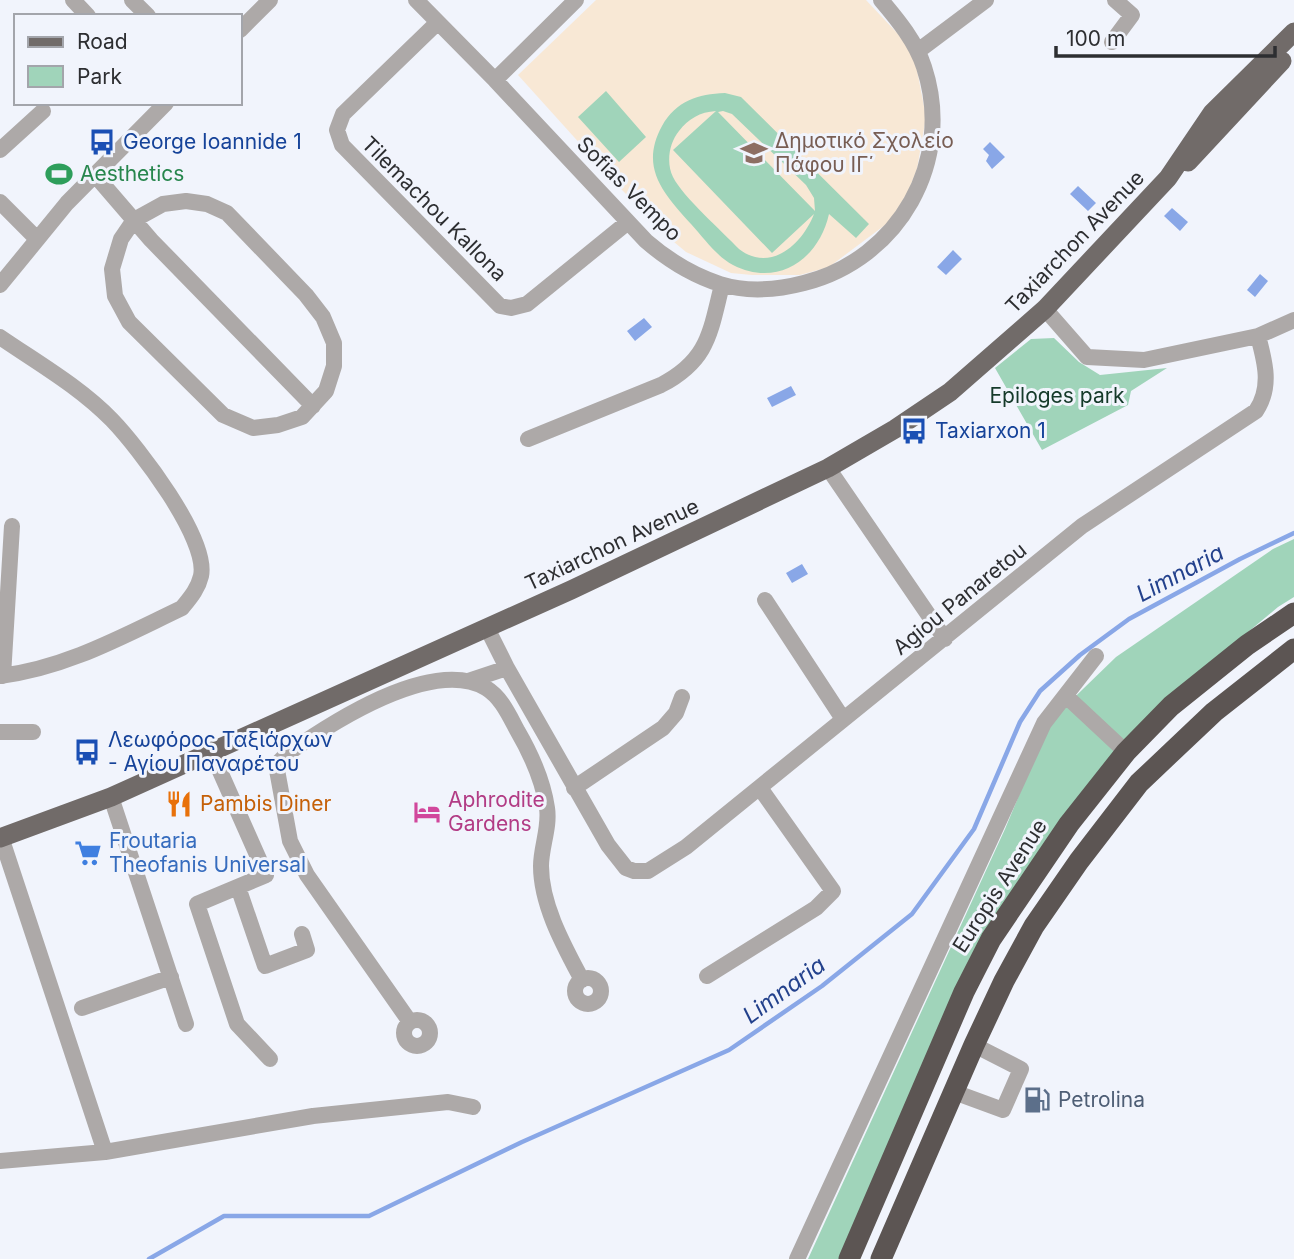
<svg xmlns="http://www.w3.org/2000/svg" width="1294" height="1259" font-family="Inter,sans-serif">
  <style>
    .education { fill: #f8e8d5 }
    .green { fill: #a0d4ba; fill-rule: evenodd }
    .water { fill: #89a7e7 }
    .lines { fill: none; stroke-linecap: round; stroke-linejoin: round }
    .stream { stroke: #89a7e7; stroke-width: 4.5 }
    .minor { stroke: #ada9a8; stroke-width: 16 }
    .major { stroke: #716b69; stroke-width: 19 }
    .highway { stroke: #5c5553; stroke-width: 21 }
    .labels { text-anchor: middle; stroke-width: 6; stroke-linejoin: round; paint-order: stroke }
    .education-label { font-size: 21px; fill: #785e54; stroke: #f1f4fc; text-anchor: start }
    .transit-label { font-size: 21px; fill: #164399; stroke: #f1f4fc; text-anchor: start }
    .leisure-label { font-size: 21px; fill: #27864d; stroke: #f1f4fc; text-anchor: start }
    .street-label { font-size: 21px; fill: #2d2e31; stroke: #f1f4fc }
    .park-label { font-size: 21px; fill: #153a2a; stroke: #f1f4fc }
    .hotel-label { font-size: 21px; fill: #b23c85; stroke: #f1f4fc; text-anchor: start }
    .food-label { font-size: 21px; fill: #c56008; stroke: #f1f4fc; text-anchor: start }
    .shop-label { font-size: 21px; fill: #366cbe; stroke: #f1f4fc; text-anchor: start }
    .service-label { font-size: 21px; fill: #4e5e75; stroke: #f1f4fc; text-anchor: start }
    .water-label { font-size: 23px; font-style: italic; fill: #23418c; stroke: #f1f4fc }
  </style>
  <rect width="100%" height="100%" fill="#f1f4fc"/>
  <!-- education -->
  <path class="education" d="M596 0H866L899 35 911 52 917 70 926 117 917 169 908 192 889 222 829 267 800 275H752L731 273 686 252 674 242 620 188 518 75Z"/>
  <!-- green -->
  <path class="green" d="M606 91 646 137 619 162 578 117Z
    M725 93 741 97 869 224 856 238 829 214C819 259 778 288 733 265 716 256 704 238 691 224 664 194 639 168 662 126 676 101 698 94 725 93ZM716 111 673 150 772 253 814 214C802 245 770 273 739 249 722 231 683 197 673 177 666 163 669 143 679 131 688 119 700 112 716 111ZM723 111 732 114 806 185 814 198 815 211 718 112Z
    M1054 338 1079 362 1100 375 1167 368 1131 391 1128 405 1042 450 995 368 1031 339Z
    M1294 539V597L1278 607 1151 713 985 943 843 1259H808L1005 829 1050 721 1116 657 1273 549Z"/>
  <!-- water -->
  <path class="water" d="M990 142 1005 157 992 169 986 161 989 155 983 149Z
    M1078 186 1096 203 1088 211 1070 194Z
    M1172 208 1188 222 1180 231 1164 216Z
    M953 250 962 259 946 275 937 267Z
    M1260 274 1268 281 1255 297 1247 290Z
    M644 318 652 327 635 341 627 331Z
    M791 386 796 395 772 407 767 398Z
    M802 564 808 574 792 583 786 573Z"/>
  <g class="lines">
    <!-- stream -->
    <path class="stream" d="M149 1259 224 1216H369L522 1142 729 1050 822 986 912 914 974 829 1020 722 1040 691 1080 655 1129 619 1240 559 1294 533"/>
    <!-- minor -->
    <path class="minor" d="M73 0 88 16
      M132 0 148 16
      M416 0 495 80 646 241C668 260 692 275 720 284 746 292 777 290 804 283 899 259 955 161 924 67 916 42 898 20 881 0
      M437 23 343 114 337 130 342 145 500 306 511 308 527 304 628 222
      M240 30 270 0
      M1112 42 1132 15 1115 0
      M918 51 986 0
      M495 80 576 0
      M0 150 43 111
      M95 175 151 240 313 406
      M186 201 207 204 227 213 306 295 323 317 334 343V366L326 391 302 417 278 425 253 428 223 415 129 322 115 296 112 269 121 239 134 220 163 204Z
      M0 202 36 238
      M0 285 67 203 166 103
      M1045 309 1087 357 1144 360 1258 336 1294 320
      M0 337C38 363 80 387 112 420 138 447 209 539 201 576 198 589 190 598 182 608 123 636 66 668 0 676
      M528 439 661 385C709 360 710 332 722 285
      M828 468 945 639
      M765 600 843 719
      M487 628 507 668 608 845 626 868 634 871H648L686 847 1082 526 1256 411C1272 387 1265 362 1258 336
      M3 676 12 526
      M468 681 507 668
      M1066 696 1126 752
      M0 732H33
      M211 751 266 875 197 904 237 1024 270 1059
      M574 788 663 728 676 713 682 697
      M111 797 186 1024
      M1 837 105 1152
      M238 887 265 966 307 950 302 934
      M707 976 816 908 833 891 760 788
      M575 991a13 13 0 1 1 26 0a13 13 0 1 1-26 0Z
      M82 1008 171 977
      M404 1033a13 13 0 1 1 26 0a13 13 0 1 1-26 0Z
      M410 1022 307 875 290 841 277 770 279 762 287 754C331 723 432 657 486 688 501 697 509 715 517 730 531 754 543 780 547 808 550 827 541 847 541 866 541 905 564 946 582 980
      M954 1092 1003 1110 1021 1069 974 1045
      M0 1161 105 1152 313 1116 448 1102 473 1107
      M797 1259 1044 723 1096 656"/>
    <!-- major -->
    <path class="major" d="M1188 162 1282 61
      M0 838 111 797 571 590 828 468 895 429 950 392 1045 309 1168 178 1212 113 1294 32"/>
    <!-- highway -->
    <path class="highway" d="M849 1259 964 992 991 939 1069 824 1126 752 1171 706 1247 645 1294 613
      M881 1259 974 1045 1004 981 1034 926 1079 861 1139 783 1214 712 1294 649"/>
  </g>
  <!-- icons -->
  <defs>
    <g id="bus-bare" transform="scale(2.1)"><path d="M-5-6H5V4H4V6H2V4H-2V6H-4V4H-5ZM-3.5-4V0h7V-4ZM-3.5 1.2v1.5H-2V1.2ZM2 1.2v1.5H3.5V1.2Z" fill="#1a4fb4" stroke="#f1f4fc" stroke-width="2.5" paint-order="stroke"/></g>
    <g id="school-bare" transform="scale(2.1)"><path d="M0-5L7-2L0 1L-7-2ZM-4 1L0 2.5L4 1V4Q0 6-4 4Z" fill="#8d6e63" stroke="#f1f4fc" stroke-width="2.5" paint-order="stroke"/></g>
    <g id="stadium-bare" transform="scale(2.1)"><path d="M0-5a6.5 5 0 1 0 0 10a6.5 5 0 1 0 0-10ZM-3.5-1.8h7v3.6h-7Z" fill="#2e9e5b" stroke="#f1f4fc" stroke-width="2.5" paint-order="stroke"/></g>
    <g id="restaurant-bare" transform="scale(2.1)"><path d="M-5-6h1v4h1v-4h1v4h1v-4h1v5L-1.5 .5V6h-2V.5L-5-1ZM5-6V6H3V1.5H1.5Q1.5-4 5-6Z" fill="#e8710a" stroke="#f1f4fc" stroke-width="2.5" paint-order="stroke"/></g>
    <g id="hotel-bare" transform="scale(2.1)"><path d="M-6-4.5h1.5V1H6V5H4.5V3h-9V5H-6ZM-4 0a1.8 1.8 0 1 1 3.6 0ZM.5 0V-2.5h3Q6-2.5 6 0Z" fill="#d1479c" stroke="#f1f4fc" stroke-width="2.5" paint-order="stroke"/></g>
    <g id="supermarket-bare" transform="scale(2.1)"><path d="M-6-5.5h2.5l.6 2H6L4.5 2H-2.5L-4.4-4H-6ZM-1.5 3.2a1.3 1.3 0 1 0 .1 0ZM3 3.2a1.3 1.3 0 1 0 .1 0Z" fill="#3f7fe0" stroke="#f1f4fc" stroke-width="2.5" paint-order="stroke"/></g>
    <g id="fuel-bare" transform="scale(2.1)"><path d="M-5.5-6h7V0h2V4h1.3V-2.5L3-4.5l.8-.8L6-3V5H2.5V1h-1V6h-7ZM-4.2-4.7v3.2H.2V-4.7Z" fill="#5c6f8a" stroke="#f1f4fc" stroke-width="2.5" paint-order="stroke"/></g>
  </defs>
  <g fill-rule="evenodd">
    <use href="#bus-bare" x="102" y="142"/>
    <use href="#school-bare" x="754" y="153"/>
    <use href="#stadium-bare" x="59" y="174"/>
    <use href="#bus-bare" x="914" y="431"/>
    <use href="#bus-bare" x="87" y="752"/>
    <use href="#restaurant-bare" x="179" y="804"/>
    <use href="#hotel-bare" x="427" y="812"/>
    <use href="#supermarket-bare" x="88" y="853"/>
    <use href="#fuel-bare" x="1037" y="1100"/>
  </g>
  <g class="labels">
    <!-- education labels -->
    <g class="education-label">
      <text x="775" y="148">Δημοτικό Σχολείο<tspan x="775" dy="24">Πάφου ΙΓ΄</tspan></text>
    </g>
    <!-- transit labels -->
    <g class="transit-label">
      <text x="123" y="149">George Ioannide 1</text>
      <text x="935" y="438">Taxiarxon 1</text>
      <text x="108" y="747">Λεωφόρος Ταξιάρχων<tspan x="108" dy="24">- Αγίου Παναρέτου</tspan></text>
    </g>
    <!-- leisure labels -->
    <g class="leisure-label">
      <text x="80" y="181">Aesthetics</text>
    </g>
    <!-- street labels -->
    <g class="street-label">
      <text transform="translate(629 189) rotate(45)" y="7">Sofias Vempo</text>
      <text transform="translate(434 209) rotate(45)" y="7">Tilemachou Kallona</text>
      <text transform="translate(1075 242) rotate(-46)" y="7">Taxiarchon Avenue</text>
      <text transform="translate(612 545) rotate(-25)" y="7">Taxiarchon Avenue</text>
      <text transform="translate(960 599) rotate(-39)" y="7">Agiou Panaretou</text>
      <text transform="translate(1000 886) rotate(-57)" y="7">Europis Avenue</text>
    </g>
    <!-- park labels -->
    <g class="park-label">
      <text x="1057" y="403">Epiloges park</text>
    </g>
    <!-- hotel labels -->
    <g class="hotel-label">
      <text x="448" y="807">Aphrodite<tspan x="448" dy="24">Gardens</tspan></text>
    </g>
    <!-- food labels -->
    <g class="food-label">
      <text x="200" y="811">Pambis Diner</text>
    </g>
    <!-- shop labels -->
    <g class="shop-label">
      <text x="109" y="848">Froutaria<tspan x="109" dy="24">Theofanis Universal</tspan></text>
    </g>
    <!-- service labels -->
    <g class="service-label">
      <text x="1058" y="1107">Petrolina</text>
    </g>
    <!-- water labels -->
    <g class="water-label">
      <text transform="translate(1180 573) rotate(-28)" y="8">Limnaria</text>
      <text transform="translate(784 990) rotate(-36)" y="8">Limnaria</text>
    </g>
  </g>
  <!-- legend -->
  <rect x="14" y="14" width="228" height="91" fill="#f1f4fc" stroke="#a3a5ab" stroke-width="2"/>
  <rect x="28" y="37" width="35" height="10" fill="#716b69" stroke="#a3a5ab" stroke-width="2"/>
  <text x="77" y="49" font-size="21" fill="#2d2e31">Road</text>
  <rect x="28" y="66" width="35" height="21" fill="#a0d4ba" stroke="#a3a5ab" stroke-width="2"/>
  <text x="77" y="84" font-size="21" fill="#2d2e31">Park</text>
  <!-- scale -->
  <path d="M1056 46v10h219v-10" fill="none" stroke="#2d2e31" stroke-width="3.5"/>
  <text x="1066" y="46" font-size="21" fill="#2d2e31" stroke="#f1f4fc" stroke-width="5" paint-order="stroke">100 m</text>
</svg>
